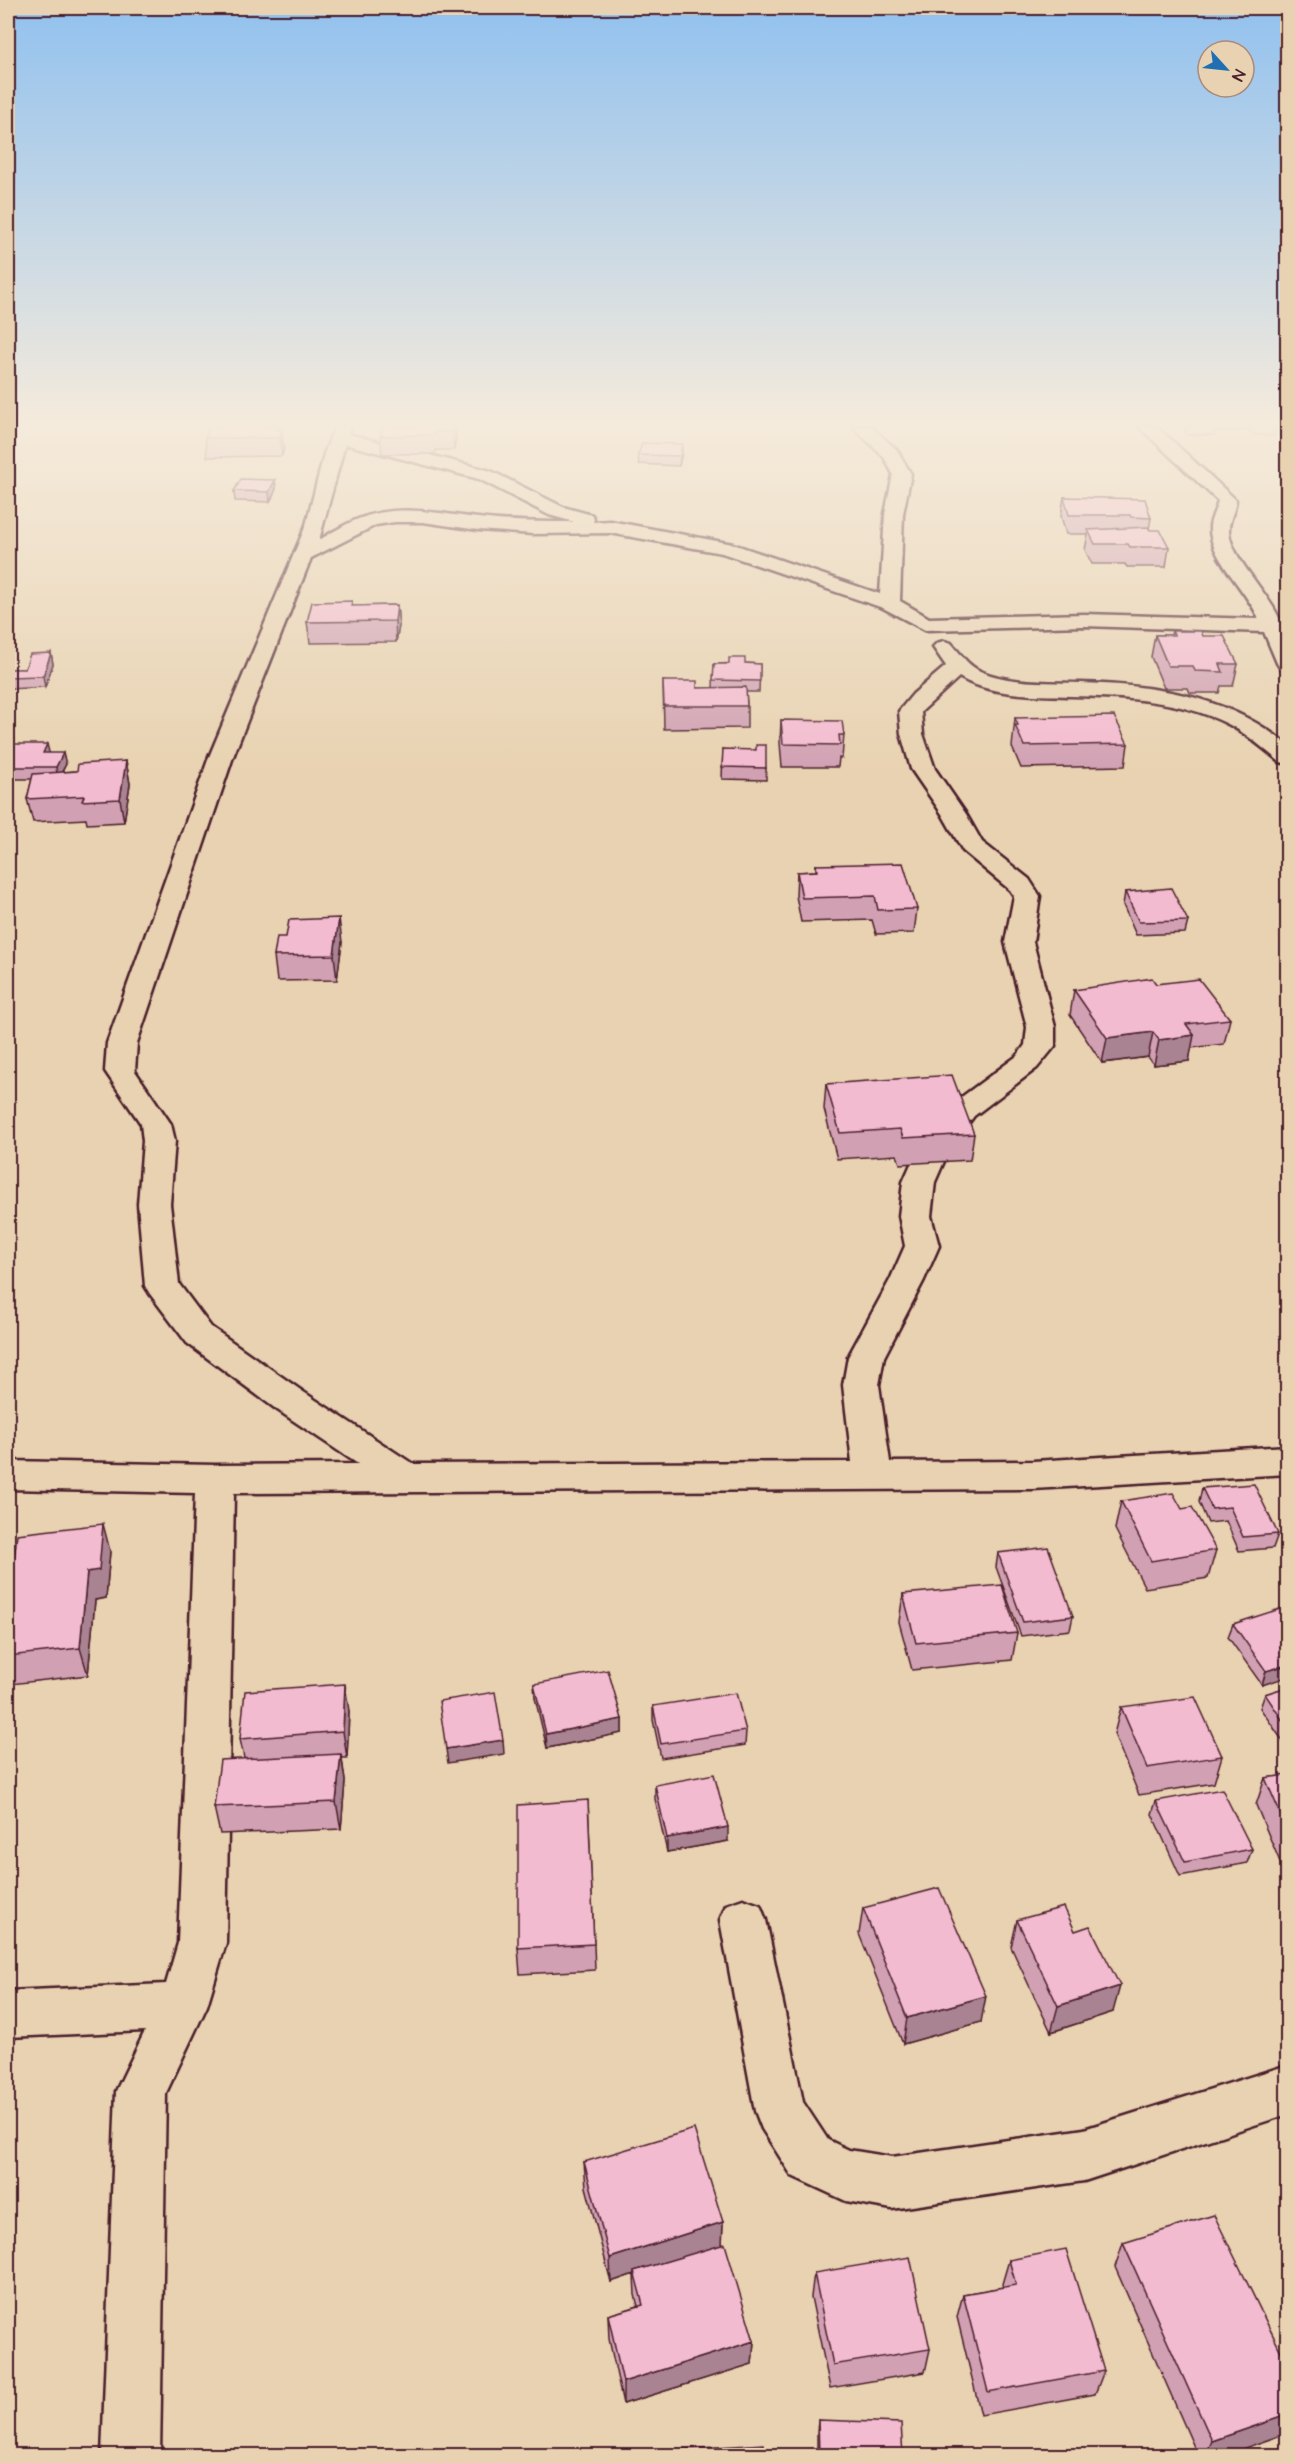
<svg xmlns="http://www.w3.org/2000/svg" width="1295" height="2463" font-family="'Architects Daughter',sans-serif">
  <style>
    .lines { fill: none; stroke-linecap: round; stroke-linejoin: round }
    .minor-casing { stroke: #4a1f2b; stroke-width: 5 }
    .minor { fill: #e8d2b1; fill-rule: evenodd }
    .wall { fill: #d1a1b3; stroke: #4a1f2b; stroke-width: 1.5 }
    .shaded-wall { fill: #aa8392; stroke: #4a1f2b; stroke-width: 1.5 }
    .building { fill: #f3bbd0; stroke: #4a1f2b; stroke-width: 1.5 }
  </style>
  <rect width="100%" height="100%" fill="#e8d2b1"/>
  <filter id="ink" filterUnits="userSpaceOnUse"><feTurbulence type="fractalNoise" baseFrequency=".0167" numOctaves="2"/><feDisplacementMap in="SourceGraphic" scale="12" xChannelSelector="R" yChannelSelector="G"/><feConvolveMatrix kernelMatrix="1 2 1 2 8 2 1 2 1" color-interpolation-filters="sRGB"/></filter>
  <g filter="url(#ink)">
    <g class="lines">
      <!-- minor casing -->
      <g class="minor-casing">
        <path id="minor" d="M335 426H351L348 434 491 471 563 507 592 515 594 519 593 522 610 521 733 544 880 594 885 514 893 474 884 457 852 426H870L897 450 911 474 903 514 900 601 929 618 1084 614 1259 619C1248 592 1209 557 1210 528 1210 519 1216 510 1218 501L1138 426H1156L1236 500C1235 511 1228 521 1229 532 1231 558 1268 592 1280 620H1288V632H1285L1288 638V669L1280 668 1277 663 1264 632 1084 626 925 630 883 608 722 553 610 533 533 534 478 530 423 522H395L376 525 311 558 233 757 137 1043 135 1071 171 1124 175 1141 170 1204 179 1284 211 1327 302 1391 413 1464 852 1462 843 1385 848 1357 890 1280 905 1246 899 1216 903 1182 918 1148 952 1104 1017 1056 1025 1045 1027 1027 1005 942 1014 896 1010 890 963 851 942 814 911 769 901 734 899 711 913 694 946 666 933 647 937 643 944 641 951 643C961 654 966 664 980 671 1010 684 1048 682 1080 683 1156 685 1228 696 1288 745V764L1280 762C1263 748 1247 734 1228 724 1180 700 1123 697 1071 696 1036 695 990 696 959 677L921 712 923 734 935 769 966 814 982 842 1029 879 1040 896 1033 942 1055 1027V1046L1037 1068 974 1116 949 1150 935 1182 931 1216 939 1246 924 1280 884 1357 879 1385 890 1462 1033 1461 1288 1446V1474L1033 1489 234 1493 226 1943 207 2006 166 2093 160 2456H102L116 2091 145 2031 8 2037V1991L166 1984 178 1943 195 1493 8 1489V1461L215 1465 358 1464 276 1409 187 1343 150 1294 145 1286 138 1204 143 1141 141 1124 105 1071 107 1043 209 757 306 525 324 454ZM345 444 479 479 549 515 574 522C542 522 510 522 478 518 440 514 401 504 364 517 348 522 333 532 319 540Z
          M743 1899 760 1905 766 1920 803 2102 828 2140 849 2150 892 2157 1084 2129 1288 2065V2114L1084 2181 892 2209 846 2201 792 2176 762 2129 755 2111 720 1920 726 1905Z"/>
      </g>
      <!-- minor -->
      <use href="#minor" class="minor"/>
    </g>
    <!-- wall -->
    <path class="wall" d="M210 426H278L284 448 282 456 207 457 205 438Z
      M455 426 456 439 454 450H436L435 454H382L380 436Z
      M1183 426H1276L1274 436 1253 435 1251 431H1214V435H1187Z
      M682 444V454L679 466 639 464 638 455Z
      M275 480 276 489 270 502 235 501 234 491Z
      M1064 497 1151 518 1149 529 1150 530 1169 547 1166 567H1127L1125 564H1092L1085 550 1088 534H1066L1061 516Z
      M352 601V606L397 605 399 626 396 642 310 643 307 622Z
      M1172 631 1203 636 1238 664 1233 686H1221L1219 693H1190L1188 688H1164L1151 657 1155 635H1171Z
      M51 653 53 664 45 687 8 689V669H25Z
      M745 663 760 664 759 692H746L747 706V728L664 729 663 681 697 688H713L714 664Z
      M1015 718 1128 744 1125 766 1021 768 1012 747Z
      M781 720 844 735 842 758H839L838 767H782L780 743Z
      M723 749 766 768V780L722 779Z
      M49 753 66 764 62 772 77 771 126 761 130 784 124 822 87 824 86 819 33 822 27 799 32 779H8V758Z
      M816 865 917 909 914 933 876 934 872 920 801 922 796 896 797 872 816 871Z
      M1125 892 1188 921 1185 933 1136 935 1123 905Z
      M342 942 337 980 277 981 274 956Z
      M1156 984 1230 1019 1224 1044 1191 1048 1189 1061 1154 1065 1148 1057 1102 1063 1070 1015 1074 990Z
      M826 1084 974 1134 970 1160 900 1164 897 1155 837 1159 824 1109Z
      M1202 1488 1278 1534 1273 1548 1239 1551 1226 1521 1208 1523 1199 1502Z
      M1121 1501 1216 1550 1208 1578 1145 1588 1115 1529Z
      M110 1551 106 1598 95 1600 88 1675 11 1684 8 1674V1611Z
      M998 1553 1073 1616 1070 1630 1021 1636 996 1567Z
      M903 1594 1017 1633 1012 1660 912 1670 899 1622Z
      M1287 1614 1262 1685 1228 1637 1233 1624Z
      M534 1684 622 1719V1733L547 1748 535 1698Z
      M1287 1687V1747L1260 1708 1265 1694Z
      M653 1706 746 1731 745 1745 661 1758 653 1720Z
      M1121 1707 1222 1756 1214 1783 1139 1795 1114 1734Z
      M349 1711 347 1758H342L345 1781 341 1829 220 1834 214 1807 244 1758 240 1739Z
      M1287 1775V1869H1283L1256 1805 1265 1778Z
      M655 1785 728 1841 667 1852 655 1799Z
      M588 1800 595 1970 520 1974 518 1948Z
      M1156 1801 1252 1849 1247 1863 1180 1876 1152 1814Z
      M863 1908 981 2022 903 2044 859 1934Z
      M1017 1920 1075 1931 1113 2012 1051 2032 1011 1947Z
      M584 2162 723 2222 722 2245 754 2341 752 2364 623 2404 609 2339 608 2315 638 2306 635 2295 634 2274 611 2282 586 2187Z
      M1123 2243 1222 2456H1198L1115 2267Z
      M1009 2260 1104 2371 1095 2394 981 2415 957 2317 963 2294 1003 2287 1002 2284Z
      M814 2273 930 2349 925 2372 830 2388 811 2297Z
      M818 2420 903 2456H817V2431Z"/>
    <!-- shaded-wall -->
    <path class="shaded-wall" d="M454 426H455L456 439 454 450 453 432Z
      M282 430 284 448 282 456 280 438Z
      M682 444V454L679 466 680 456Z
      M275 480 276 489 270 502 269 492Z
      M397 605 399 626 396 642 395 621Z
      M51 653 53 664 45 687 43 676Z
      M47 744 50 756 43 753Z
      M63 753 66 764 58 779 56 767Z
      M126 761 130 784 124 822 120 799Z
      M339 918 342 942 337 980 334 955Z
      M1153 1032 1148 1057 1102 1063 1107 1038Z
      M1194 1035 1189 1061 1154 1065 1159 1040Z
      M103 1524 110 1551 106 1598 95 1600 88 1675 80 1648 87 1572Z
      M1287 1665V1677L1262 1685 1266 1671Z
      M345 1684 349 1711 347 1758 343 1731Z
      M622 1719V1733L547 1748 546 1734Z
      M503 1740 504 1754 448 1763 446 1749Z
      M341 1754 345 1781 341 1829 336 1802Z
      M728 1827V1841L667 1852V1838Z
      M1120 1986 1113 2012 1051 2032 1058 2006Z
      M986 1996 981 2022 903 2044 907 2018Z
      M723 2222 722 2246 634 2271V2274L611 2282 610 2258Z
      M754 2341 752 2364 623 2404V2382Z
      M1287 2415V2433L1222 2456H1205L1212 2441Z"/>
    <!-- building -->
    <path class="building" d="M210 426H277L276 430H282L280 438H205Z
      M383 426H454L453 432H434V435L380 436Z
      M642 443 682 444 680 456 638 455Z
      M241 479 275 480 269 492 234 491Z
      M1064 497 1145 499 1151 518 1131 517 1130 515H1069Z
      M1148 527 1150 530H1160L1169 547H1130L1128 544H1095L1088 530Z
      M352 601 351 606 397 605 395 621 307 622 312 602Z
      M1172 631H1201L1203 636H1224L1238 664H1220L1223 672 1195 671 1193 666H1168L1155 635H1174Z
      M51 653 43 676 8 677V669H25L30 654Z
      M729 658H745V663L760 664V681L713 680 714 664H729Z
      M663 681H697V688L746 687 747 706H664Z
      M1114 716 1128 744 1024 746 1015 725H1018L1015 718Z
      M781 720 842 721 844 735H839L840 745 783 744Z
      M15 744H47L43 753H63L56 767H8V758Z
      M756 745H766V768L722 767 723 749 756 750Z
      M126 761 120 799 82 801 84 796 27 799 33 774 77 771 78 764Z
      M903 863 917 909 878 910 875 896 802 898 797 872 817 871 816 865Z
      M1171 888 1188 921 1139 922 1125 892Z
      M339 918 334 955 274 956 277 937H286L289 920Z
      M1152 978 1156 984 1199 979 1230 1019 1186 1024 1194 1035 1159 1040 1153 1032 1107 1038 1074 990Z
      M952 1075 974 1134 903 1138 900 1129 840 1133 826 1084Z
      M1254 1484 1278 1534 1243 1537 1230 1507 1212 1509 1202 1488Z
      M1173 1493 1182 1509 1192 1507 1216 1550 1151 1561 1121 1501Z
      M103 1524 99 1570 87 1572 80 1648 8 1656V1611L17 1534Z
      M1048 1547 1073 1616 1023 1622 998 1553Z
      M1002 1585 1017 1633 916 1643 903 1594Z
      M1283 1608 1287 1614V1665L1266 1671 1233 1624Z
      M608 1670 622 1719 546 1734 534 1684Z
      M345 1684 343 1731 240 1739 245 1691Z
      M1287 1687V1727L1265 1694Z
      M495 1692 503 1740 446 1749 439 1701Z
      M736 1693 746 1731 661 1744 653 1706Z
      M1195 1697 1222 1756 1147 1768 1121 1707Z
      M341 1754 336 1802 214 1807 220 1760Z
      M714 1774 728 1827 667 1838 655 1785Z
      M1287 1775V1829L1265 1778Z
      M1222 1789 1252 1849 1185 1862 1156 1801Z
      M588 1800 594 1944 518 1948V1805Z
      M939 1888 986 1996 907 2018 863 1908Z
      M1064 1907 1075 1931 1090 1926 1120 1986 1058 2006 1017 1920Z
      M694 2129 723 2222 610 2258 584 2162Z
      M1214 2215 1287 2364V2415L1212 2441 1123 2243Z
      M725 2244 754 2341 623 2382 608 2315 643 2305 634 2271Z
      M1066 2249 1104 2371 988 2392 963 2294 1016 2285 1009 2260Z
      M910 2257 930 2349 833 2365 814 2273Z
      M818 2420 901 2423 903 2456H819Z
      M764 2444 765 2456H604V2454Z"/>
  </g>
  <!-- sky -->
  <linearGradient id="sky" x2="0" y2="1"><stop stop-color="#91c1ef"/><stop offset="0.55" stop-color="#f5ebdc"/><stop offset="1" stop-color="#f5ebdc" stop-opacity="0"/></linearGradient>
  <rect width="1295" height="771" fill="url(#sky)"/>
  <!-- margin -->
  <rect width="1295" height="2463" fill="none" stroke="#e8d2b1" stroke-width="30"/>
  <rect x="15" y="15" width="1265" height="2433" fill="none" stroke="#4a1f2b" stroke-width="2" filter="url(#ink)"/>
  <!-- north arrow -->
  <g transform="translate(1226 69) rotate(117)"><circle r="28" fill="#e8d2b1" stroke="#a98a7b" stroke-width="1.5"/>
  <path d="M0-4.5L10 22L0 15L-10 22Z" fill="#1f6fb2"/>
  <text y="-9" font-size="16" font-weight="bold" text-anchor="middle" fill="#4a1f2b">N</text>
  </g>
</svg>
